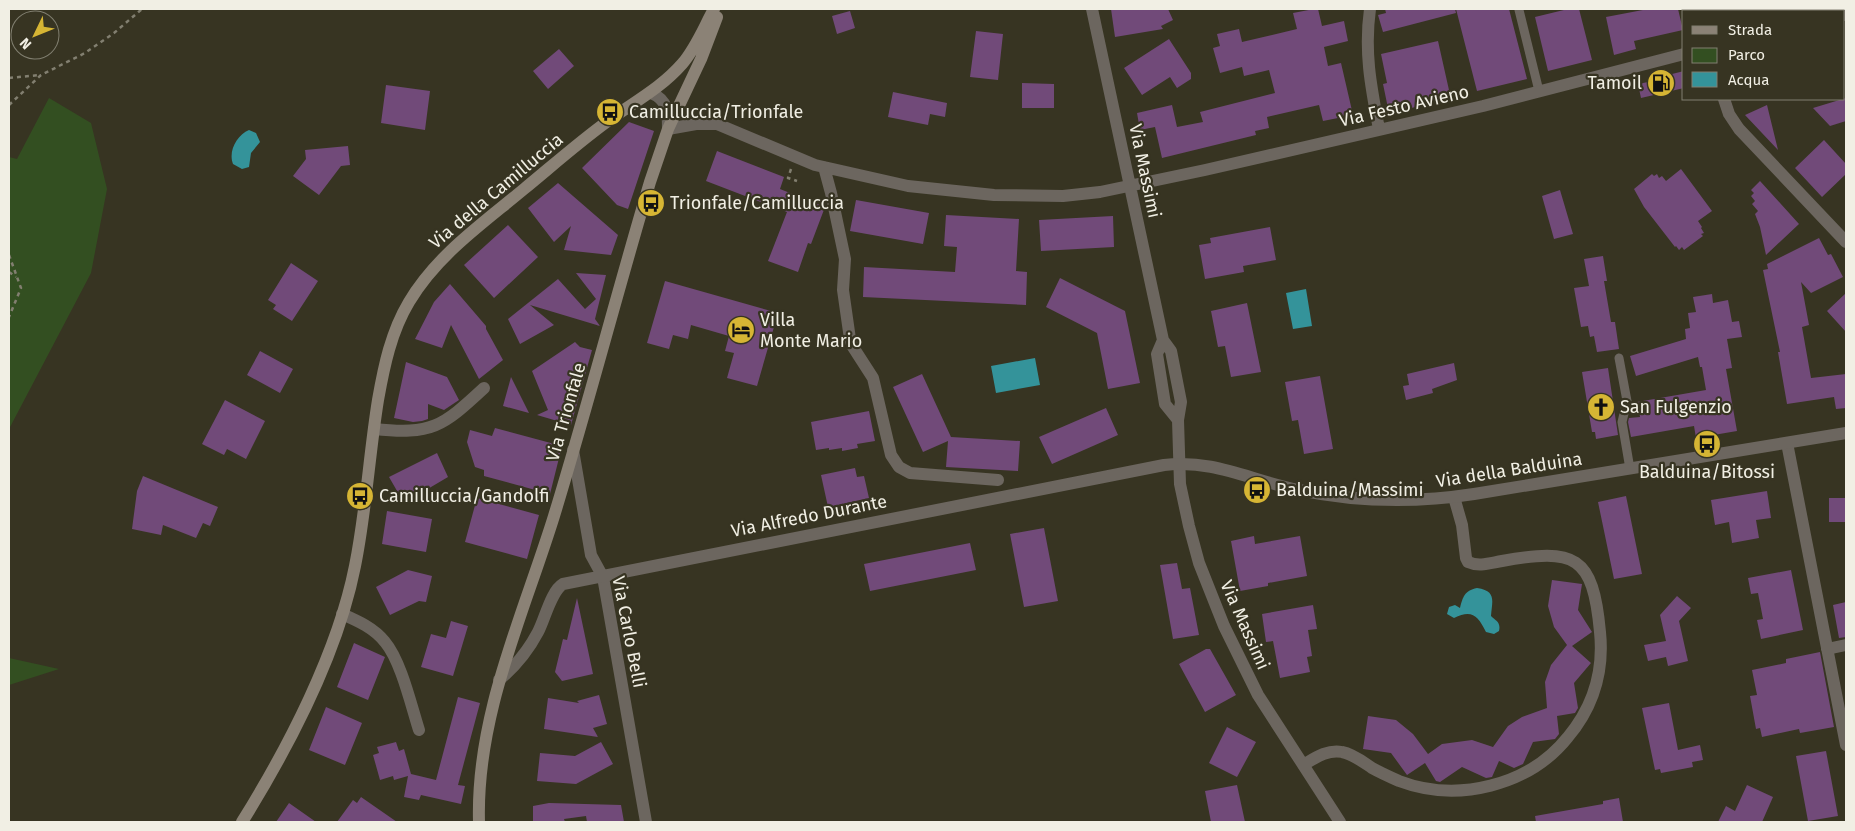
<svg xmlns="http://www.w3.org/2000/svg" width="1855" height="831" font-family="'Fira Sans',sans-serif">
  <style>
    .green { fill: #334f21 }
    .water { fill: #34939a }
    .building { fill: #714a79 }
    .lines { fill: none; stroke-linecap: round; stroke-linejoin: round }
    .path { stroke: #827f70; stroke-width: 2.5; stroke-dasharray: 4 4; stroke-linecap: butt }
    .service { stroke: #6c665f; stroke-width: 9 }
    .minor { stroke: #6c665f; stroke-width: 12 }
    .tertiary { stroke: #6c665f; stroke-width: 12 }
    .secondary { stroke: #8b8276; stroke-width: 12 }
    .labels { text-anchor: middle; stroke-width: 4.5; stroke-linejoin: round; paint-order: stroke }
    .poi-label { font-size: 18px; fill: #f1efe4; stroke: #373422; text-anchor: start }
    .street-label { font-size: 18px; fill: #f1efe4; stroke: #373422 }
  </style>
  <rect width="100%" height="100%" fill="#373422"/>
  <!-- green -->
  <path class="green" d="M49 98 91 123 107 189 91 273 9 429V157L17 159Z
    M9 658 59 669 9 685Z"/>
  <!-- water -->
  <path class="water" d="M249 130 256 133 260 142 251 153 249 167 242 169 233 164C228 151 237 135 249 130Z
    M1306 289 1312 326 1293 329 1286 293Z
    M1035 358 1040 385 996 393 991 366Z
    M1477 588C1497 591 1492 601 1491 616 1496 621 1501 622 1499 631L1494 634 1486 632C1478 616 1472 609 1454 618L1447 614 1449 607 1455 605 1460 608C1463 597 1464 591 1477 588Z"/>
  <!-- building -->
  <path class="building" d="M1111 9H1168L1173 20 1161 26 1163 29 1115 37Z
    M1314 9H1318L1322 26 1344 21 1348 41 1324 47 1328 66 1341 63 1353 115 1323 121 1319 105 1267 117 1269 128 1255 131 1256 135 1162 158 1155 127 1140 130 1137 113 1172 105 1177 127 1203 122 1200 112 1275 93 1269 70 1244 76 1242 67 1220 73 1213 48 1220 46 1217 34 1239 29 1242 42 1297 29 1293 13Z
    M1385 9H1455L1456 13 1383 32 1378 15 1386 13Z
    M1456 9H1509L1527 79 1477 91Z
    M1568 9H1579L1592 60 1548 71 1535 17Z
    M1648 9H1678L1683 30 1634 41 1636 49 1614 55 1606 17Z
    M850 11 855 28 837 34 832 16Z
    M976 31 1003 34 998 80 970 77Z
    M1169 39 1191 73V79L1177 88 1170 77 1142 95 1124 68Z
    M1438 41 1451 99 1389 113 1383 84 1387 83 1381 54Z
    M559 49 574 66 548 89 533 71Z
    M1684 71V88L1641 98 1638 84 1653 81 1652 79Z
    M1022 83 1054 84V108H1022Z
    M386 85 430 91 425 130 381 123Z
    M893 92 947 103 945 117 930 114 928 125 888 117Z
    M1846 98V121L1830 126 1813 108Z
    M1767 105 1778 150 1745 115Z
    M629 122 654 131 628 209 617 205 582 168Z
    M1824 140 1846 164V174L1822 197 1795 168Z
    M348 146 350 165 341 166 319 195 293 176 306 159 305 150Z
    M717 151 784 177 780 189 825 207 811 244 808 243 798 272 768 261 787 212 706 181Z
    M1681 169 1712 211 1698 221 1702 227 1701 228 1704 233 1701 234 1703 236 1684 250 1682 247 1679 250 1676 246 1675 247 1644 207 1634 189 1652 174 1654 176 1657 174 1659 178 1662 176 1666 181Z
    M1760 181 1799 224 1766 255 1760 227 1755 214 1758 211 1752 204 1755 201 1751 196 1754 193 1751 190Z
    M558 183 618 235 611 255 564 250 571 226 554 242 528 208Z
    M1560 190 1573 234 1554 239 1542 196Z
    M856 200 929 213 923 244 850 231Z
    M946 215 1019 219 1016 271 1027 272 1026 305 863 297 864 267 955 272 957 247 944 246Z
    M1113 216 1114 247 1041 251 1039 220Z
    M508 225 538 257 494 298 464 265Z
    M1270 227 1276 260 1243 266 1244 272 1205 279 1199 245 1211 243 1210 238Z
    M1819 238 1828 255 1831 254 1843 277 1811 293 1801 282 1809 325 1802 327 1811 378 1846 374V408L1836 409 1834 397 1787 404 1778 352H1780L1763 270 1768 269 1767 264Z
    M1603 256 1607 281H1604L1611 322H1615L1619 349 1597 352 1594 336 1590 337 1588 326 1581 327 1574 288 1589 286 1584 259Z
    M291 263 318 281 292 321 273 309 276 305 268 300Z
    M576 273 606 275 595 319 600 326 530 305 554 325 520 344 508 319 558 279 585 309 596 299Z
    M1060 278 1125 311 1140 383 1108 389 1097 333 1046 307Z
    M665 281 778 313 757 386 727 378 734 353 725 351 729 336 691 325 688 339 673 335 669 349 647 343Z
    M450 284 486 326V329L503 360 479 379 451 325 442 348 415 339 434 302Z
    M1846 293V332L1827 311Z
    M1712 294 1713 303 1728 300 1732 322 1739 321 1742 337 1727 339 1732 368 1726 369 1737 431 1696 438 1694 426 1631 437 1628 422 1629 418 1640 417 1637 402 1706 390 1702 367H1700L1698 357 1636 376 1630 356 1686 339 1685 329 1690 328 1688 313 1696 312 1693 297Z
    M1247 303 1261 372 1231 377 1225 346 1218 347 1211 311Z
    M575 342 580 347 592 350 571 425 537 415 548 410 532 371Z
    M260 351 293 369 280 393 247 375Z
    M406 362 447 377 459 400 444 410 428 404V419L422 421 413 422 394 418Z
    M1454 363 1457 380 1432 389 1433 393 1406 400 1403 386 1409 385 1407 374Z
    M1608 368 1618 435 1596 439 1595 432H1592L1582 372Z
    M922 374 951 437 1020 441 1018 471 946 467 948 441 923 452 893 387Z
    M1320 376 1333 449 1304 454 1298 420 1292 421 1285 382Z
    M511 377 529 413 503 406Z
    M225 400 265 421 246 459 227 449 224 455 202 444Z
    M1106 408 1118 435 1052 464 1039 437Z
    M869 411 875 441 857 444 858 448 842 451V448L829 450V448L816 450 811 422Z
    M495 428 562 446 550 494 484 476V470L475 467 467 442 470 430 492 436Z
    M437 453 448 477 404 503 389 477Z
    M855 468 857 477 864 476 869 498 828 507 821 475Z
    M143 476 218 507 210 526 203 523 196 538 163 525 161 535 132 529 137 491Z
    M1767 491 1771 518 1756 520 1759 538 1732 543 1729 522 1715 525 1711 500Z
    M1626 496 1642 574 1614 579 1598 502Z
    M477 498 539 515 527 559 465 542Z
    M1829 498H1846V522H1829Z
    M387 511 432 519 426 552 382 544Z
    M1044 528 1058 601 1024 607 1010 534Z
    M1254 536 1255 544 1300 536 1307 576 1268 583V586L1240 591 1231 541Z
    M970 543 976 570 870 591 864 564Z
    M1177 563 1182 589 1190 588 1199 635 1173 639 1160 565Z
    M408 570 432 576 426 602 419 601 390 615 376 587Z
    M1791 570 1803 630 1761 639 1757 620 1763 619 1758 593 1751 594 1748 578Z
    M1552 580 1582 584 1578 610 1592 632 1572 646 1591 663 1574 683 1578 708 1575 713 1557 716 1559 734 1555 739 1533 742 1523 764 1514 768 1499 761 1492 777 1486 778 1462 767 1440 782 1436 781 1425 763 1407 775 1391 753 1363 749 1368 716 1396 720 1413 734 1428 754 1442 744 1472 740 1493 747 1508 726 1522 717 1547 708 1545 682 1551 665 1567 645 1554 627 1548 606Z
    M1677 596 1691 608 1679 621 1688 661 1668 666 1666 657 1648 661 1644 645 1666 641 1660 615Z
    M577 598 593 674 562 681 555 672 563 639 567 640Z
    M1846 602V637L1839 638 1833 605Z
    M1313 605 1317 629 1308 630 1312 656 1307 657 1310 672 1280 678 1273 641 1266 642 1262 614Z
    M451 621 468 626 453 676 421 667 431 634 446 638Z
    M354 643 385 657 368 700 337 687Z
    M1206 649H1210L1236 695 1205 712 1179 664Z
    M1820 652 1834 727 1800 733 1799 729 1762 737 1760 728 1756 729 1750 696 1757 695 1752 670 1786 663V659Z
    M599 695 607 724 593 728 598 737 544 729 548 698 579 703 577 701Z
    M458 697 480 703 458 785 465 786 461 804 421 795 419 800 404 797 408 776 394 780 393 776 380 780 373 755 379 753 377 747 396 742 399 751 404 749 411 774 436 780Z
    M1669 703 1678 750 1700 745 1703 760 1692 762 1693 767 1661 773 1660 769 1655 770 1642 708Z
    M326 707 362 723 345 765 309 750Z
    M1227 727 1256 742 1237 777 1209 763Z
    M601 742 613 764 576 784 537 781 540 753 575 756Z
    M1826 751 1838 816 1808 821 1796 756Z
    M1237 785 1245 822H1211L1205 791Z
    M1747 785 1773 797 1762 822H1718L1726 806 1735 811Z
    M361 797 397 822H337L353 800 357 803Z
    M1619 798 1623 822H1536L1535 816 1603 804V801Z
    M289 803 316 822H276Z
    M549 803 621 805 624 822H587L586 816 564 819 565 822H533V806Z"/>
  <g class="lines">
    <!-- path -->
    <path class="path" d="M9 78 40 75
      M9 105 41 75 85 53 114 33 142 9
      M791 169 788 178 797 181
      M9 255 21 288 9 317
      M9 272 16 277"/>
    <!-- service -->
    <path class="service" d="M1519 10 1539 91
      M1619 358 1627 401 1622 422 1630 469"/>
    <!-- minor -->
    <path class="minor" d="M1092 9 1163 340 1171 351 1181 402 1178 420 1180 484 1189 526 1199 563 1224 626 1258 695 1340 822
      M1370 9C1364 52 1371 87 1379 129
      M1691 9 1692 11
      M1844 15 1846 14
      M1724 99 1729 114 1739 129 1846 242
      M668 129 696 124H717L815 165 908 186 994 195 1063 196 1100 192 1205 170 1483 106 1684 54
      M824 167 831 193 845 259 843 290 850 339 853 347 873 378 891 455 899 467 910 473 998 480
      M1163 340 1157 354 1165 404 1178 420
      M374 429C432 435 442 427 484 388
      M1787 443 1846 745
      M603 577 646 822
      M342 614C358 621 374 628 385 642 401 661 411 705 419 730
      M1827 649 1846 645
      M1303 765C1315 758 1328 749 1342 752 1353 754 1363 762 1372 768 1381 773 1390 777 1399 781 1457 803 1529 786 1568 737 1593 707 1604 671 1600 632 1593 555 1575 548 1502 561 1490 563 1479 567 1468 562L1466 558 1462 525 1454 497"/>
    <!-- tertiary -->
    <path class="tertiary" d="M651 93C668 100 668 112 668 129
      M573 450 591 555 603 577
      M499 680C516 666 528 651 538 632 545 619 551 591 563 584L1164 465C1215 459 1251 481 1299 490 1357 502 1416 503 1474 494L1846 433"/>
    <!-- secondary -->
    <path class="secondary" d="M242 822C288 748 338 652 355 566 366 512 369 456 378 400 384 366 391 332 409 302 437 255 482 224 524 189 552 166 579 142 608 121 634 102 661 88 682 64 696 48 704 27 714 9
      M479 822C476 715 523 616 554 516 588 405 617 293 650 182L668 129 701 59 717 17"/>
  </g>
  <!-- icons -->
  <defs>
    <g id="fuel-disc" transform="scale(1.4375)"><circle r="9.5" fill="#d6b534" stroke="#373422"/><path d="M-5.5-6h7V0h2V4h1.3V-2.5L3-4.5l.8-.8L6-3V5H2.5V1h-1V6h-7ZM-4.2-4.7v3.2H.2V-4.7Z" fill="#111"/></g>
    <g id="bus-disc" transform="scale(1.4375)"><circle r="9.5" fill="#d6b534" stroke="#373422"/><path d="M-5-6H5V4H4V6H2V4H-2V6H-4V4H-5ZM-3.5-4V0h7V-4ZM-3.5 1.2v1.5H-2V1.2ZM2 1.2v1.5H3.5V1.2Z" fill="#111"/></g>
    <g id="hotel-disc" transform="scale(1.4375)"><circle r="9.5" fill="#d6b534" stroke="#373422"/><path d="M-6-4.5h1.5V1H6V5H4.5V3h-9V5H-6ZM-4 0a1.8 1.8 0 1 1 3.6 0ZM.5 0V-2.5h3Q6-2.5 6 0Z" fill="#111"/></g>
    <g id="church-disc" transform="scale(1.4375)"><circle r="9.5" fill="#d6b534" stroke="#373422"/><path d="M-1.2-6h2.4v3.5h3.3v2.4h-3.3V6h-2.4V-.1h-3.3v-2.4h3.3Z" fill="#111"/></g>
  </defs>
  <g fill-rule="evenodd">
    <use href="#fuel-disc" x="1661" y="83"/>
    <use href="#bus-disc" x="610" y="112"/>
    <use href="#bus-disc" x="651" y="203"/>
    <use href="#hotel-disc" x="741" y="330"/>
    <use href="#church-disc" x="1601" y="407"/>
    <use href="#bus-disc" x="1707" y="444"/>
    <use href="#bus-disc" x="1257" y="490"/>
    <use href="#bus-disc" x="360" y="496"/>
  </g>
  <g class="labels">
    <!-- poi labels -->
    <g class="poi-label">
      <text x="1642" y="89" text-anchor="end">Tamoil</text>
      <text x="629" y="118">Camilluccia/Trionfale</text>
      <text x="670" y="209">Trionfale/Camilluccia</text>
      <text x="760" y="326">Villa<tspan x="760" dy="21">Monte Mario</tspan></text>
      <text x="1620" y="413">San Fulgenzio</text>
      <text x="1707" y="478" text-anchor="middle">Balduina/Bitossi</text>
      <text x="1276" y="496">Balduina/Massimi</text>
      <text x="379" y="502">Camilluccia/Gandolfi</text>
    </g>
    <!-- street labels -->
    <g class="street-label">
      <text transform="translate(1404 106) rotate(-13)" y="6">Via Festo Avieno</text>
      <text transform="translate(1145 171) rotate(78)" y="6">Via Massimi</text>
      <text transform="translate(496 191) rotate(-40)" y="6">Via della Camilluccia</text>
      <text transform="translate(566 412) rotate(-74)" y="6">Via Trionfale</text>
      <text transform="translate(1509 470) rotate(-9)" y="6">Via della Balduina</text>
      <text transform="translate(809 516) rotate(-11)" y="6">Via Alfredo Durante</text>
      <text transform="translate(1245 625) rotate(66)" y="6">Via Massimi</text>
      <text transform="translate(629 632) rotate(79)" y="6">Via Carlo Belli</text>
    </g>
  </g>
  <!-- border -->
  <rect width="1855" height="831" fill="none" stroke="#f1efe4" stroke-width="20"/>
  <!-- legend -->
  <rect x="1682" y="10" width="162" height="90" fill="#373422" stroke="#817f70"/>
  <rect x="1692" y="26" width="25" height="8" fill="#8b8276" stroke="#817f70"/>
  <text x="1728" y="35" font-size="15" fill="#f1efe4">Strada</text>
  <rect x="1692" y="48" width="25" height="15" fill="#334f21" stroke="#817f70"/>
  <text x="1728" y="60" font-size="15" fill="#f1efe4">Parco</text>
  <rect x="1692" y="72" width="25" height="15" fill="#34939a" stroke="#817f70"/>
  <text x="1728" y="85" font-size="15" fill="#f1efe4">Acqua</text>
  <!-- north arrow -->
  <g transform="translate(35 35) rotate(227)"><circle r="24" fill="#373422" stroke="#817f70"/>
  <path d="M0-4L9 19L0 12L-9 19Z" fill="#d6b534"/>
  <text y="-8" font-size="14" font-weight="bold" text-anchor="middle" fill="#f1efe4">N</text>
  </g>
</svg>
